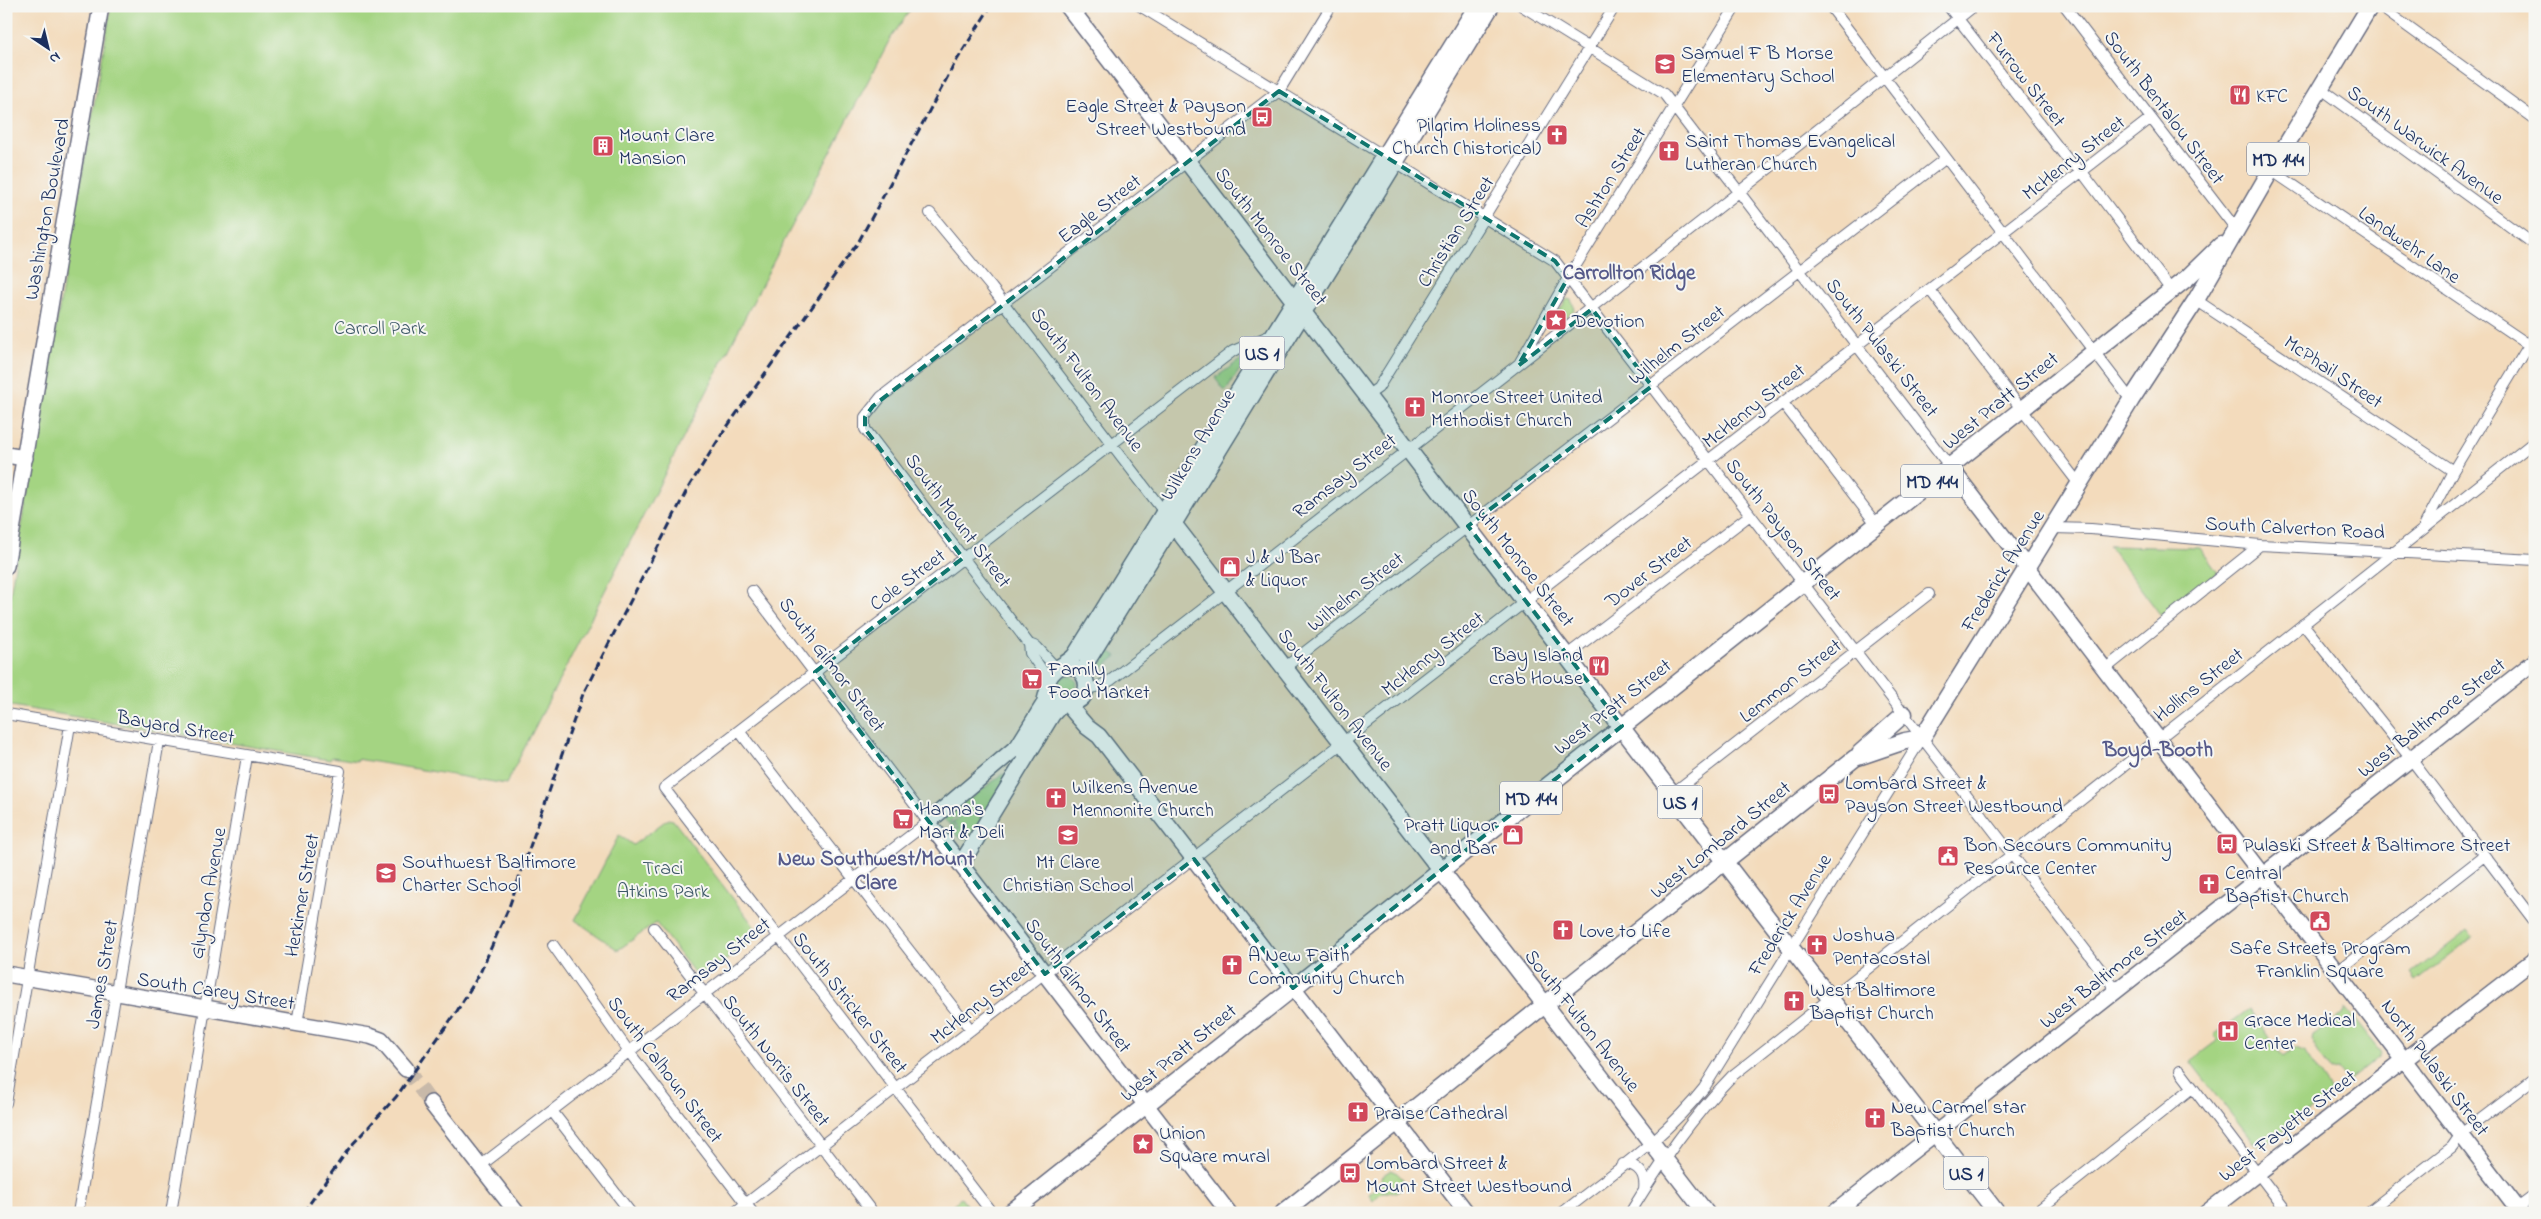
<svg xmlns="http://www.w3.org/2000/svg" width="2541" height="1219" font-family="'Indie Flower',sans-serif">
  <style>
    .green { fill: #a4d482; stroke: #608270 }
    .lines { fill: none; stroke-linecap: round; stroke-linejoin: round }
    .secondary-tunnel { stroke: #c8b9a9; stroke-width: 15; stroke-dasharray: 15 8; stroke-linecap: butt }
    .street-casing { stroke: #676b7f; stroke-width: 12 }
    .secondary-casing { stroke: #676b7f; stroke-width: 18 }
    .primary-casing { stroke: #676b7f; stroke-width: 19 }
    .street { stroke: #fff; stroke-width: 10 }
    .secondary { stroke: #fff; stroke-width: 15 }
    .primary { stroke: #fff; stroke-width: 16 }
    .rail { stroke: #1b2f5e; stroke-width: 3; stroke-dasharray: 8 4; stroke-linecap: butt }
    .marked { fill: #0f766e; fill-opacity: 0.2; stroke: #0f766e; stroke-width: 4; stroke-dasharray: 10 6; stroke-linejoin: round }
    .labels { text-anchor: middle; stroke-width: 4; stroke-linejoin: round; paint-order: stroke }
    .shield { fill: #f6f6f2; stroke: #5d6b8a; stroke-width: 1 }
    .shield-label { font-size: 19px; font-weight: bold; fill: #1b2f5e }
    .poi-label { font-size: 20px; fill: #1b2f5e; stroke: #f6f6f2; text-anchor: start }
    .street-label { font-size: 20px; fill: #1b2f5e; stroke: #f6f6f2 }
    .park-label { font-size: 20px; fill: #3d5867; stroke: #f6f6f2 }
    .neighbourhood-label { font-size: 21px; font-weight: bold; fill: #565a8a; stroke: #f6f6f2 }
  </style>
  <rect width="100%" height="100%" fill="#f6f6f2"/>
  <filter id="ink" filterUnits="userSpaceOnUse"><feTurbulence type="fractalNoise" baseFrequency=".02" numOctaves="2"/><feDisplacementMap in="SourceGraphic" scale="10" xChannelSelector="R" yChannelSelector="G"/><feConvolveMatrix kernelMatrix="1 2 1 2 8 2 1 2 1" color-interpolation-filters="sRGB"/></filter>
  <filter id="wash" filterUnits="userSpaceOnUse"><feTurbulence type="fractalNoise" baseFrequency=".0096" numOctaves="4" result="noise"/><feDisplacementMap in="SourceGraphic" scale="20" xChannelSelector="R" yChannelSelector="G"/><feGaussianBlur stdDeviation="1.12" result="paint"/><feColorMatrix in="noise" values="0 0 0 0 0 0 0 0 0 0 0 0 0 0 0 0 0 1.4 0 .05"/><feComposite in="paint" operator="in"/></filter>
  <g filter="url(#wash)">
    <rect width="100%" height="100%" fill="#f3dbbc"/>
    <!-- green -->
    <path class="green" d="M111 6H913L890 39 781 247 506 784 357 759V761L332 757 330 760 6 705V618Z
      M1567 299 1571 300 1575 309 1552 328 1550 324Z
      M1243 358 1242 366 1226 391 1224 390 1215 378Z
      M2109 546 2200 548 2218 573 2162 617Z
      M1109 651 1117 656 1097 672V670Z
      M1064 676H1071L1077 682 1076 688 1072 693H1065L1059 688V680Z
      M1003 774 1009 779 971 834 966 839 957 836 950 824 952 822 956 829H959L953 822 958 820V817L951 820 949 824 944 819 945 816 967 797 970 799Z
      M668 819 673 820 760 934 700 980 656 923 618 950 575 920 619 835 633 845Z
      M2468 930 2473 937 2416 981 2411 974Z
      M2249 1009 2283 1057 2295 1048 2305 1052 2332 1093 2263 1146 2255 1145 2190 1061 2218 1040 2214 1035Z
      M2346 1009 2381 1053 2379 1057 2348 1081 2338 1070 2330 1071 2311 1039 2312 1036 2343 1015Z
      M1391 1170 1396 1172 1403 1179 1401 1189 1396 1192H1382L1373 1201 1369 1194 1379 1185 1383 1175Z
      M961 1198 972 1213H942Z"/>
  </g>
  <g filter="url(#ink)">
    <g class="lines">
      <!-- secondary-tunnel -->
      <path class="secondary-tunnel" d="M406 1069 431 1103"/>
      <!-- street casing -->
      <g class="street-casing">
        <path id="street" d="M1140 6 1555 261 2117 991
          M1522 6 1664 94 1950 467
          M1830 6 2131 400
          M1948 6 2069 161 2082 172 2171 290
          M2065 6 2236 229
          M2379 6 2535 119
          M2320 88 2535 245
          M2271 170 2529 345
          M930 213 992 288 1164 512
          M1930 290 2079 484
          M2196 300 2453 471
          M1520 362 1568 278 1736 6
          M1368 395 1378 388 1615 6
          M1783 403 1877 525
          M2425 524 2453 471 2535 335
          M2053 528 2091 529 2260 545 2535 560
          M2303 624 2411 759 2535 922
          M1029 644 1030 653 1049 680
          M1567 655 1750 515
          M1284 668 1946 158
          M1057 669 1037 647 1029 644 865 429V417L881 397 1279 91 1331 6
          M2105 669 2260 545
          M1087 689 1100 686 1111 680C1400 457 1688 234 1974 6
          M6 714 340 771 297 1024
          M739 731 971 1030
          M1673 793 1929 594
          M654 928 873 1213
          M553 945 629 1052 753 1213
          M2337 971 2484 856
          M2180 1071 2288 1213
          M6 1103 70 725
          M552 1111 631 1213
          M1623 1164C1639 1164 1646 1175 1644 1190
          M480 1166 928 822 752 591
          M78 1213 159 741
          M171 1213 247 756
          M734 1213 2151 118
          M992 1213 664 788 1233 351 1271 335
          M1562 1213C1611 1174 1665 1138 1704 1088L1922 738
          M1630 1213C1660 1164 1691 1118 1732 1076L2535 441
          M2035 1213 2192 1088
          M2367 1213 2452 1147 2461 1134 2535 1078
          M2511 1213 2535 1195"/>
      </g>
      <!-- secondary casing -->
      <g class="secondary-casing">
        <path id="secondary" d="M6 455 25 458
          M1950 467 2521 1213
          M6 566 101 6
          M1060 667C1079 662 1093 680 1083 697 1069 712 1041 701 1049 679 1053 667 1068 664 1075 655L1164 512
          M1084 675 1088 660 1173 524
          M1048 689 1044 704 1018 746 928 822 1229 1213
          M1068 705 1087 727 1099 736 1467 1213
          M961 864 1052 715 1062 704
          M6 974 370 1036 381 1040 406 1069
          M431 1103 517 1213
          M1834 1213 2535 661
          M2206 1213 2535 959"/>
      </g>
      <!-- primary casing -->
      <g class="primary-casing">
        <path id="primary" d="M1068 6 1760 908 1997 1213
          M1477 6 1164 512 1706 1213
          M1173 524 1491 6
          M1860 753 1904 714
          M1010 1213 2187 278 2221 245
          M1283 1213 1855 758 1905 741 1922 738 2131 400 2196 300 2271 170 2370 6"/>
      </g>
      <!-- street -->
      <use href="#street" class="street"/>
      <!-- secondary -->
      <use href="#secondary" class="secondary"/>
      <!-- primary -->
      <use href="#primary" class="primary"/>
      <!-- rail -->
      <path class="rail" d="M303 1213 350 1147 396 1097 457 1011 480 973 509 907 583 694 688 488 722 434 859 241 955 63 991 6"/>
    </g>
  </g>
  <!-- marked area -->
  <path class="marked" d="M1279 91 1555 261 1568 278 1518 366 1592 309 1652 386 1468 526 1622 726 1293 988 1194 859 1045 974 815 672 963 558 865 429V417L873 406Z"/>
  <!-- icons -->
  <defs>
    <g id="school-square" transform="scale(1.125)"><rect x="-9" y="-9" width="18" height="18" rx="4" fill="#d1495b" stroke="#f6f6f2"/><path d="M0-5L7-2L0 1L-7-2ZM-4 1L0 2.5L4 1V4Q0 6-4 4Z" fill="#fff"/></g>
    <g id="restaurant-square" transform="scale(1.125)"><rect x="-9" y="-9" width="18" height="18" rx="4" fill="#d1495b" stroke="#f6f6f2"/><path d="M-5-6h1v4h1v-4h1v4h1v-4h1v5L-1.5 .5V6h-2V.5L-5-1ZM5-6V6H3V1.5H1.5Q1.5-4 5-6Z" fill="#fff"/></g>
    <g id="bus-square" transform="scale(1.125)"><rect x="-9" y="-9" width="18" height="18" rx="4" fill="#d1495b" stroke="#f6f6f2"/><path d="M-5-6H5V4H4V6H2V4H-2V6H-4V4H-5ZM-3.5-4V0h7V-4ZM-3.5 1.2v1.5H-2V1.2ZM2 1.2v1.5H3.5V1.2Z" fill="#fff"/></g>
    <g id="church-square" transform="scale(1.125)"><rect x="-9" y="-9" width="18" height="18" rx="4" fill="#d1495b" stroke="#f6f6f2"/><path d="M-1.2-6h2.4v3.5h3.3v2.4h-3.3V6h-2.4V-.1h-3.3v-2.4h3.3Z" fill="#fff"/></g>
    <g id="building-square" transform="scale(1.125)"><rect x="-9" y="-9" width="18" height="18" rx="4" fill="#d1495b" stroke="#f6f6f2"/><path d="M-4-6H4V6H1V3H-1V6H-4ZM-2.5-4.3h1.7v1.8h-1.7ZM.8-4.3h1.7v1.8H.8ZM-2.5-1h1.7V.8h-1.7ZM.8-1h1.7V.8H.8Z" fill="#fff"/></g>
    <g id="sight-square" transform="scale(1.125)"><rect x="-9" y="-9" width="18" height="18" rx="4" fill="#d1495b" stroke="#f6f6f2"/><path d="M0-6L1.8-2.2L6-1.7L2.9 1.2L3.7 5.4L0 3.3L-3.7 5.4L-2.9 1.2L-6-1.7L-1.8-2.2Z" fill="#fff"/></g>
    <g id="shop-square" transform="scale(1.125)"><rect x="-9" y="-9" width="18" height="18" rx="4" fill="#d1495b" stroke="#f6f6f2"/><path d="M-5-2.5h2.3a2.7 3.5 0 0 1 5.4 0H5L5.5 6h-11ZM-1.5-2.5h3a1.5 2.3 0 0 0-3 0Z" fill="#fff"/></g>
    <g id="supermarket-square" transform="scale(1.125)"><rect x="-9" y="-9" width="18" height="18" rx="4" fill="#d1495b" stroke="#f6f6f2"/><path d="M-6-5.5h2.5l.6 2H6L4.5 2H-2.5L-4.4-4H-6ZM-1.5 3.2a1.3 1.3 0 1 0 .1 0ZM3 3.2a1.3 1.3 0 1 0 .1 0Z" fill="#fff"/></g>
    <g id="civic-square" transform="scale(1.125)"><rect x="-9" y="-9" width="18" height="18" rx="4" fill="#d1495b" stroke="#f6f6f2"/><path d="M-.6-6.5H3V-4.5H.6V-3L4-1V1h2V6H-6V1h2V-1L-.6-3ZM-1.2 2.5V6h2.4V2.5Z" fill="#fff"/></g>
    <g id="hospital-square" transform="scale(1.125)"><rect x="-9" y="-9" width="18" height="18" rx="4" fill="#d1495b" stroke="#f6f6f2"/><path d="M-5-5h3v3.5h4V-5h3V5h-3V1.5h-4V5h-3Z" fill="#fff"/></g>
  </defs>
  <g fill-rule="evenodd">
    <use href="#school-square" x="1665" y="64"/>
    <use href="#restaurant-square" x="2240" y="95"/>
    <use href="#bus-square" x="1262" y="117"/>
    <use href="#church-square" x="1557" y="135"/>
    <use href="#building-square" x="603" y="146"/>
    <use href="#church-square" x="1669" y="151"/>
    <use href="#sight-square" x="1556" y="320"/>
    <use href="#church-square" x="1415" y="407"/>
    <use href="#shop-square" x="1230" y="567"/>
    <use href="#restaurant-square" x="1599" y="666"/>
    <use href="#supermarket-square" x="1032" y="679"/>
    <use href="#bus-square" x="1829" y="794"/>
    <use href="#church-square" x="1056" y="798"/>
    <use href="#supermarket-square" x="903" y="819"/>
    <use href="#school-square" x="1068" y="835"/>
    <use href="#shop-square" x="1513" y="835"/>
    <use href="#bus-square" x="2227" y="844"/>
    <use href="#civic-square" x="1948" y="856"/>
    <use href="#school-square" x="386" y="873"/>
    <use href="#church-square" x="2209" y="884"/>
    <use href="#civic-square" x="2320" y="921"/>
    <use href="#church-square" x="1563" y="930"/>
    <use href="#church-square" x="1817" y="945"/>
    <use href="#church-square" x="1232" y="965"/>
    <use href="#church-square" x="1794" y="1001"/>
    <use href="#hospital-square" x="2228" y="1031"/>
    <use href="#church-square" x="1358" y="1112"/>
    <use href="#church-square" x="1875" y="1118"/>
    <use href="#sight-square" x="1143" y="1144"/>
    <use href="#bus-square" x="1350" y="1173"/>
  </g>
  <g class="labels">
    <!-- shield labels -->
    <g class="shield">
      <rect x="2247" y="142.5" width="62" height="33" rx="4"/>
      <rect x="1239.5" y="336.5" width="45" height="33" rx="4"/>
      <rect x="1901" y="464.5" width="62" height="33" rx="4"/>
      <rect x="1500" y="781.5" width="62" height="33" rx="4"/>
      <rect x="1657.5" y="785.5" width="45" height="33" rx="4"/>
      <rect x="1943.5" y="1156.5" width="45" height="33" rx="4"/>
    </g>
    <g class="shield-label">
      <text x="2278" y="166">MD 144</text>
      <text x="1262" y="360">US 1</text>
      <text x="1932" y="488">MD 144</text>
      <text x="1531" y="805">MD 144</text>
      <text x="1680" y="809">US 1</text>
      <text x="1966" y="1180">US 1</text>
    </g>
    <!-- poi labels -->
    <g class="poi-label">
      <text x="1681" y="59">Samuel F B Morse<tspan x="1681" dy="23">Elementary School</tspan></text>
      <text x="2256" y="102">KFC</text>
      <text x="1246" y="112" text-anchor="end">Eagle Street &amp; Payson<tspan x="1246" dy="23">Street Westbound</tspan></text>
      <text x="1541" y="131" text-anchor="end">Pilgrim Holiness<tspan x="1541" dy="23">Church (historical)</tspan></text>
      <text x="619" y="141">Mount Clare<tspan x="619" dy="23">Mansion</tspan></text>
      <text x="1685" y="147">Saint Thomas Evangelical<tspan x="1685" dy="23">Lutheran Church</tspan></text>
      <text x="1572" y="327">Devotion</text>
      <text x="1431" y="403">Monroe Street United<tspan x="1431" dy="23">Methodist Church</tspan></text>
      <text x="1246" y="563">J &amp; J Bar<tspan x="1246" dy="23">&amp; Liquor</tspan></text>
      <text x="1583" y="661" text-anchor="end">Bay Island<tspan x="1583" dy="23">crab House</tspan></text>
      <text x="1048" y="675">Family<tspan x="1048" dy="23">Food Market</tspan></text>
      <text x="1845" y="789">Lombard Street &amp;<tspan x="1845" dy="23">Payson Street Westbound</tspan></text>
      <text x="1072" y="793">Wilkens Avenue<tspan x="1072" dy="23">Mennonite Church</tspan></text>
      <text x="919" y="815">Hanna's<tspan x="919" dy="23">Mart &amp; Deli</tspan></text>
      <text x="1497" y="831" text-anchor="end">Pratt Liquor<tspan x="1497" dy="23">and Bar</tspan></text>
      <text x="1964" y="851">Bon Secours Community<tspan x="1964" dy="23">Resource Center</tspan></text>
      <text x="2243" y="851">Pulaski Street &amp; Baltimore Street</text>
      <text x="402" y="868">Southwest Baltimore<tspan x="402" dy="23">Charter School</tspan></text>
      <text x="1068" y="868" text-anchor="middle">Mt Clare<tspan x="1068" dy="23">Christian School</tspan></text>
      <text x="2225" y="879">Central<tspan x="2225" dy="23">Baptist Church</tspan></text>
      <text x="1579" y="937">Love to Life</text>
      <text x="1833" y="941">Joshua<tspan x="1833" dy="23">Pentacostal</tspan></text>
      <text x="2320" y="954" text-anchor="middle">Safe Streets Program<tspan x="2320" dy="23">Franklin Square</tspan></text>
      <text x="1248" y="961">A New Faith<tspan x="1248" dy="23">Community Church</tspan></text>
      <text x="1810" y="996">West Baltimore<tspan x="1810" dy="23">Baptist Church</tspan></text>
      <text x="2244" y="1026">Grace Medical<tspan x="2244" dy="23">Center</tspan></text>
      <text x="1891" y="1113">New Carmel star<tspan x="1891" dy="23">Baptist Church</tspan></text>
      <text x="1374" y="1119">Praise Cathedral</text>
      <text x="1159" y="1139">Union<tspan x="1159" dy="23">Square mural</tspan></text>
      <text x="1366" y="1169">Lombard Street &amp;<tspan x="1366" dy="23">Mount Street Westbound</tspan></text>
    </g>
    <!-- street labels -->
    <g class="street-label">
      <text transform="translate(2027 79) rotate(52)" y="7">Furrow Street</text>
      <text transform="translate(2165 107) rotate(53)" y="7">South Bentalou Street</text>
      <text transform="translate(2426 144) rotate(36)" y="7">South Warwick Avenue</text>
      <text transform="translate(2073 157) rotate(-38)" y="7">McHenry Street</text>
      <text transform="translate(1610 177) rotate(-58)" y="7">Ashton Street</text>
      <text transform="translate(1099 208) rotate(-38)" y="7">Eagle Street</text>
      <text transform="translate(46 209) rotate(-80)" y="7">Washington Boulevard</text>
      <text transform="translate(1455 231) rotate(-58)" y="7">Christian Street</text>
      <text transform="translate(1272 236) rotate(52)" y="7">South Monroe Street</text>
      <text transform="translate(2410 244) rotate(35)" y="7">Landwehr Lane</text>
      <text transform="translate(1676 344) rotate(-38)" y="7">Wilhelm Street</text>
      <text transform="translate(1883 347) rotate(52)" y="7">South Pulaski Street</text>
      <text transform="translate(2334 371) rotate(34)" y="7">McPhail Street</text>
      <text transform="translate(1088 379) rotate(53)" y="7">South Fulton Avenue</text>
      <text transform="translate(2000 400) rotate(-39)" y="7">West Pratt Street</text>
      <text transform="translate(1753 405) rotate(-38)" y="7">McHenry Street</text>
      <text transform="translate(1197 444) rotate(-59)" y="7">Wilkens Avenue</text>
      <text transform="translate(1344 475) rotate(-38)" y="7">Ramsay Street</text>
      <text transform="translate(959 520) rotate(53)" y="7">South Mount Street</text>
      <text transform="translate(2295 527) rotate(3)" y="7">South Calverton Road</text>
      <text transform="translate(1784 529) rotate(52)" y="7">South Payson Street</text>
      <text transform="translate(1519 557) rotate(52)" y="7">South Monroe Street</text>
      <text transform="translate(2002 570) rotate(-58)" y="7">Frederick Avenue</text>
      <text transform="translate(1648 571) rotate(-38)" y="7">Dover Street</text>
      <text transform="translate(907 579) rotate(-37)" y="7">Cole Street</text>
      <text transform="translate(1355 591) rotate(-38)" y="7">Wilhelm Street</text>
      <text transform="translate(1432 653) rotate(-38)" y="7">McHenry Street</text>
      <text transform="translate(833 664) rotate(53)" y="7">South Gilmor Street</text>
      <text transform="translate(1790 680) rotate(-38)" y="7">Lemmon Street</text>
      <text transform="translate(2198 684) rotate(-38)" y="7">Hollins Street</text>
      <text transform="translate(1336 699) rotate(52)" y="7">South Fulton Avenue</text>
      <text transform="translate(1612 706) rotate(-38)" y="7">West Pratt Street</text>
      <text transform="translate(2431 717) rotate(-38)" y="7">West Baltimore Street</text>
      <text transform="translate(176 726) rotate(10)" y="7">Bayard Street</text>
      <text transform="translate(1720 839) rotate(-39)" y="7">West Lombard Street</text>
      <text transform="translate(207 893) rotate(-80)" y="7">Glyndon Avenue</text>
      <text transform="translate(301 895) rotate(-80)" y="7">Herkimer Street</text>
      <text transform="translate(1789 914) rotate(-58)" y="7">Frederick Avenue</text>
      <text transform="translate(718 959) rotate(-38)" y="7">Ramsay Street</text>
      <text transform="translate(2113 968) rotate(-38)" y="7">West Baltimore Street</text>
      <text transform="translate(101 974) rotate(-80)" y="7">James Street</text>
      <text transform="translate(1079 985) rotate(53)" y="7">South Gilmor Street</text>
      <text transform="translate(216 990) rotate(9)" y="7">South Carey Street</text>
      <text transform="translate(981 1001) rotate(-38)" y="7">McHenry Street</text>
      <text transform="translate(851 1002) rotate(52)" y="7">South Stricker Street</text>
      <text transform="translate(1583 1020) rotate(52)" y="7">South Fulton Avenue</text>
      <text transform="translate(1178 1052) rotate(-39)" y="7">West Pratt Street</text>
      <text transform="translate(777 1060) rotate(52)" y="7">South Norris Street</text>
      <text transform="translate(2436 1067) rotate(53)" y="7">North Pulaski Street</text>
      <text transform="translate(666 1069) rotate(53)" y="7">South Calhoun Street</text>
      <text transform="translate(2287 1125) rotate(-38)" y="7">West Fayette Street</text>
    </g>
    <!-- park labels -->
    <g class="park-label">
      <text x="380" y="334">Carroll Park</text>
      <text x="663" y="874">Traci<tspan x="663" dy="23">Atkins Park</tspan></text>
    </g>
    <!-- neighbourhood labels -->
    <g class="neighbourhood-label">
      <text x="1629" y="279">Carrollton Ridge</text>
      <text x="2158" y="756">Boyd-Booth</text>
      <text x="876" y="865">New Southwest/Mount<tspan x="876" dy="24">Clare</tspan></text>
    </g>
  </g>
  <!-- margin -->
  <rect width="2541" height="1219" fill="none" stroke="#f6f6f2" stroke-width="25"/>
  <!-- north arrow -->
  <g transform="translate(48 48) rotate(145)" stroke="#f6f6f2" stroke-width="4" paint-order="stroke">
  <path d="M0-4L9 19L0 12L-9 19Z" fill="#1b2f5e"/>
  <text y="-8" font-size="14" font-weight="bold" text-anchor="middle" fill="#1b2f5e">N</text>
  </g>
</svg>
